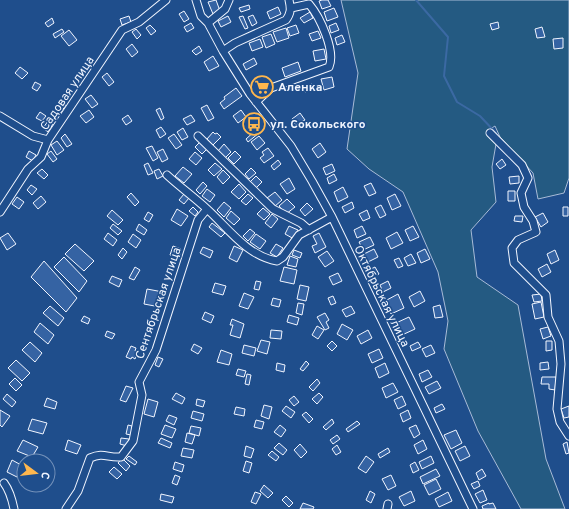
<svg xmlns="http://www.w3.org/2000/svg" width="569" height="509" font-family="Overpass,sans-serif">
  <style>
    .green { fill: #245a82; stroke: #a8bbd7 }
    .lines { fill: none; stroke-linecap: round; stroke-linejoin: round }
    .stream { stroke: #3b69a3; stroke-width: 2 }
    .building { fill: #3563a3; stroke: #f2f6ff }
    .minor-casing { stroke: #f2f6ff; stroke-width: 9 }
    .minor { stroke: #1f4e8c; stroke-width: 7 }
    .labels { text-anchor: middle; stroke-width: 3; stroke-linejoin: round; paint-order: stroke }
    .poi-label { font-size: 12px; font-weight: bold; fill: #f2f6ff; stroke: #1f4e8c; text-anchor: start }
    .street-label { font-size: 12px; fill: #f2f6ff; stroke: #1f4e8c }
  </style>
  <rect width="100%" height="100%" fill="#1f4e8c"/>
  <!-- green -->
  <path class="green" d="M341 0H569V178L564 193 538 199 533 173 500 137 495 126 487 131 496 144 492 167 496 202 471 230 477 277 518 305 546 459 565 509H521L478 431 444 349 448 321 438 272 403 192 369 169 347 149 358 73Z"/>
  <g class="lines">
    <!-- stream -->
    <path class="stream" d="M416 0 448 37 444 76 457 102 480 116 496 133"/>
  </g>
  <!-- building -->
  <path class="building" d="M216 0 220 11 213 14 208 2Z
    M322 0H328L331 6 322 9 319 1Z
    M249 5 250 9 241 12 239 8Z
    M278 7 281 14 270 19 267 12Z
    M334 8 338 17 327 21 324 12Z
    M184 11 189 19 184 22 179 14Z
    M310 12 313 18 304 23 300 18Z
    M253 15 257 23 252 26 248 17Z
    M129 16 131 22 122 25 120 19Z
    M228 16 231 22 221 27 218 21Z
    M243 16 248 28 245 29 239 17Z
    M52 18 54 23 48 27 45 23Z
    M498 22 499 28 492 30 490 24Z
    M191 23 194 28 187 32 184 27Z
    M336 23 339 30 331 33 329 26Z
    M150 25 156 31 151 35 146 28Z
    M296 25 299 33 290 36 287 28Z
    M542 27 545 37 537 38 535 29Z
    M286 28 289 38 277 42 273 32Z
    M62 29 64 32 55 38 53 34Z
    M136 29 141 35 137 39 132 32Z
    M69 30 77 40 69 46 61 36Z
    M318 31 321 38 312 41 309 34Z
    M271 34 275 44 266 48 262 37Z
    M342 35 345 42 337 45 335 38Z
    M563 38V48L554 49 553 39Z
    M260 39 263 47 252 51 249 43Z
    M132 44 138 52 132 57 126 49Z
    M199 46 202 51 196 55 192 51Z
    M324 49 326 59 315 61 313 51Z
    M213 56 219 66 209 71 204 62Z
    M254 58 257 64 246 70 243 64Z
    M298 62 301 71 285 77 282 68Z
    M20 67 28 73 22 79 15 73Z
    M107 73 114 82 109 86 102 77Z
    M332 77 334 87 324 90 321 79Z
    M268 81 270 87 256 92 254 86Z
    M35 82 41 85 37 91 32 88Z
    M312 84 313 89 305 92 303 87Z
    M236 88 242 96 224 109 220 103 225 99 224 97Z
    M91 95 98 104 92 108 85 99Z
    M60 101 66 105 59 115 54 111Z
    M207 105 214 118 208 121 201 108Z
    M160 108 164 118 161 120 156 110Z
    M89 110 94 117 86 123 80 116Z
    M241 110 246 117 238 123 233 116Z
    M40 112 46 116 42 121 36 118Z
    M300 113 305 120 296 125 292 119Z
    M128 115 132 121 126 125 122 119Z
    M191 115 195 121 187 125 183 119Z
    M48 121 53 124 48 132 43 128Z
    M250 124 255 129 249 134 245 128Z
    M161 127 166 134 160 138 156 130Z
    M183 128 188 137 182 140 177 132Z
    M256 130 259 133 248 142 246 139Z
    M213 132 215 134 217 133 221 137 213 145 207 139Z
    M65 134 72 144 67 147 61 138Z
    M174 134 182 145 176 149 168 138Z
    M259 136 265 143 257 150 251 142Z
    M57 141 64 150 57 155 51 145Z
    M200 142 207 149 202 154 195 147Z
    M320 143 326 152 318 158 312 149Z
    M224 144 231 152 225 158 218 151Z
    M152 146 158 158 153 161 146 148Z
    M268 148 274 156 264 163 260 158 264 155 262 152Z
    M163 149 168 159 162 162 157 152Z
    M29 151 36 155 33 161 26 157Z
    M51 151 57 159 53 162 47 154Z
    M235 151 241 157 234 164 228 158Z
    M195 152 202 158 196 165 189 159Z
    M502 159 506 165 500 169 496 164Z
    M278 160 281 164 274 170 271 166Z
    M148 163 153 173 148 175 144 165Z
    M215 163 222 169 214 176 208 170Z
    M332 164 335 171 326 175 323 168Z
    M183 167 192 174 184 183 175 176Z
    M251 168 256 173 249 179 245 174Z
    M42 169 48 175 44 179 37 173Z
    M159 169 163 176 157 179 154 171Z
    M223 170 230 177 223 184 217 177Z
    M334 174 337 180 329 184 327 178Z
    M256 176 262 182 256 188 250 182Z
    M519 176V183L510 184 509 177Z
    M289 178 295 189 287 194 280 184Z
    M203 182 207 186 200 194 196 190Z
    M371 183 376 193 369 196 364 186Z
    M239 184 246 192 239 199 231 192Z
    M31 185 37 189 32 195 27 190Z
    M343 187 348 197 338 202 334 192Z
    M207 189 215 195 210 202 202 196Z
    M508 191H515V201H508Z
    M275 192 282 200 274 207 267 198Z
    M131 193 139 202 135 206 127 197Z
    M184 194 189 198 184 204 179 200Z
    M248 194 253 198 246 205 241 201Z
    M395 194 401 206 392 210 387 198Z
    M41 196 46 202 38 209 33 203Z
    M17 197 24 202 19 209 12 204Z
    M287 199 295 207 286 214 279 206Z
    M224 202 231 208 224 217 217 210Z
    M352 202 354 208 345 213 342 207Z
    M307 203 313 209 305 216 300 210Z
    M381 205 386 215 380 218 375 208Z
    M193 207 198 212 195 216 189 211Z
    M563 207H568V216H563Z
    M263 208 270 214 264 220 257 214Z
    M177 209 188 216 181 226 171 220Z
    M112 210 123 220 118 225 107 216Z
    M367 210 370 218 363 221 359 214Z
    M231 211 240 219 234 225 226 218Z
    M148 212 153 215 149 222 144 219Z
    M543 213 548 222 541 227 535 217Z
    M272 214 278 219 271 228 265 223Z
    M515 216H523L522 222 514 221Z
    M212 223 225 233 221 237 209 227Z
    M113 224 122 231 118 235 110 228Z
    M139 224 147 230 144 235 136 230Z
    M289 226 298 230 294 239 285 234Z
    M362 226 366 234 357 238 354 230Z
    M413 226 419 237 410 241 405 230Z
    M250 229 255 233 248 241 243 236Z
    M397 232 403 243 391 249 386 238Z
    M8 233 16 244 7 250 0 238Z
    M108 233 117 240 113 246 104 239Z
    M319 233 326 247 315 253 312 246 317 244 313 236Z
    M133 234 141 240 136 248 128 242Z
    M256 234 266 241 260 249 250 242Z
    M370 237 374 245 363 250 359 242Z
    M75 244 94 261 84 271 65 254Z
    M276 244 283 248 277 257 270 253Z
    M173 246 181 249 179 258 170 255Z
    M234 246 243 250 237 262 229 258Z
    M203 247 213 251 210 258 200 253Z
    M123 248 127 252 122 259 118 255Z
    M374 249 378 257 368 262 364 254Z
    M425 249 430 259 421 263 417 253Z
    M294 250 302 253 300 258 292 255Z
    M555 250 559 260 551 264 547 254Z
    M327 251 334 261 325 267 318 257Z
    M411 254 416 263 408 266 404 258Z
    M290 256 298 259 296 267 287 265Z
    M64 257 87 281 79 292 54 267Z
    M399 258 403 266 398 268 394 260Z
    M44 261 77 298 66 312 31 277Z
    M547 264 551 272 542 277 538 269Z
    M135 267 140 270 134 280 129 278Z
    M284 267 297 270 294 284 280 281Z
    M375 267 379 274 371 278 367 271Z
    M338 273 342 281 333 285 329 277Z
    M112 276 122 280 119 287 109 282Z
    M256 281 261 282 259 290 254 289Z
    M388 281 391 288 383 292 380 285Z
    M215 283 226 286 223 295 212 292Z
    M300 285 309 287 306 301 297 299Z
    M147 289 163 292 160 307 144 304Z
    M420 291 425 301 414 307 409 297Z
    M244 293 254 297 248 309 239 306Z
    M398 294 404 308 391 314 385 301Z
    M541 294 542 301 534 302 532 295Z
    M333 296 336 303 331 305 328 298Z
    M273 298 281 300 279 307 271 305Z
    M541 302 544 317 535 319 532 304Z
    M298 303 304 304 302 315 296 313Z
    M440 305 443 317 435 318 433 307Z
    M50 306 64 318 58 326 43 313Z
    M351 306 355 313 346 317 342 310Z
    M205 312 214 316 211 323 202 319Z
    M325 313 329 320 326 322 329 328 325 330 317 317Z
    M289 315 299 318 297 325 287 322Z
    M84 316 90 319 88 324 81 321Z
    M409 317 415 329 402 335 396 323Z
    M232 319 244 324 240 338 230 335 233 325H230Z
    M40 323 54 335 48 344 34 332Z
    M342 324 353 330 347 340 337 334Z
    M317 326 324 330 318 339 312 335Z
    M548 327 551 336 543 339 540 329Z
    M271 330 282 331 281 339 270 338Z
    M368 330 372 338 361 344 357 336Z
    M107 331 115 334 112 339 105 336Z
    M261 340 270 342 267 354 257 351Z
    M332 341 337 346 332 351 327 346Z
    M546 341H552V350L546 351Z
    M30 342 42 353 35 362 22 350Z
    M418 342 421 347 412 351 410 346Z
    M194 344 202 348 198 354 191 350Z
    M244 345 256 348 254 356 242 353Z
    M431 345 435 353 426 357 422 349Z
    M131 346 136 348 135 351 138 352 135 359 132 357 131 359 126 357Z
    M379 349 383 358 372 363 368 354Z
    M221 350 232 354 229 365 217 362Z
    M158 357 163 359 159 367 155 365Z
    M16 360 30 373 22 381 8 368Z
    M306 361 309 364 303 371 300 369Z
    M548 362 549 369 540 370V363Z
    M277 363 285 365 284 372 276 370Z
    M385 363 389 373 379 378 375 368Z
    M238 369 246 371 244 377 236 375Z
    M428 370 432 377 422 382 419 374Z
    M247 374 251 375 249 385 245 384Z
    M542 377H556L555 390 549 389V384H541Z
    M15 378 22 385 16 391 9 384Z
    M317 379 320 383 313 391 309 387Z
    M437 381 441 388 429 394 425 387Z
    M393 383 398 392 386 398 382 388Z
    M126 386 133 388 126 402 120 400Z
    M176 393 185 398 182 404 172 399Z
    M319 393 323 397 317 404 312 399Z
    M7 394 16 402 12 407 3 399Z
    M294 396 299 402 294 406 289 400Z
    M402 396 406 405 398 409 394 400Z
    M47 398 57 402 55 409 44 406Z
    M148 399 158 402 154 417 144 414Z
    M197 399 205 401 203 407 196 405Z
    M442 404 445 409 436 413 434 408Z
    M264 405 272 407 269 419 261 416Z
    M286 406 295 412 291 418 282 411Z
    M569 406V417L564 418 561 409Z
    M236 407 245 409 244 416 234 414Z
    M0 410 10 416 2 427 0 425Z
    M408 410 411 418 403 422 400 414Z
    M193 411 204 414 202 421 191 418Z
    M306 412 313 419 309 423 302 415Z
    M169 415 177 418 174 425 166 421Z
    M32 419 47 423 43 434 28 430Z
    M332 419 334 423 326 430 323 427Z
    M256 420 264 422 262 429 254 427Z
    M357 421 360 424 348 432 346 429Z
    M128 425 132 426 131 435 126 434Z
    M165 425 176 429 172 438 161 434Z
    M280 425 286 430 281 437 274 432Z
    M416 425 420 434 414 438 409 428Z
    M191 426 201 428 199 436 189 433Z
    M456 430 462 443 451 449 444 435Z
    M187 433 195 435 192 444 185 442Z
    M337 435 340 439 333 444 330 440Z
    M121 438 129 439 127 446 120 444Z
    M161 438 172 443 170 448 158 443Z
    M23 440 38 447 32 457 17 451Z
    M68 440 81 445 77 454 65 450Z
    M423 440 427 449 418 454 414 445Z
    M567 442 569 453 566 454 563 444Z
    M279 443 287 450 283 455 274 448Z
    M300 444 307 452 301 458 294 450Z
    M337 445 341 452 336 455 332 449Z
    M246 446 254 449 251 458 244 456Z
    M465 446 470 456 460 461 455 451Z
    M183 448 194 450 192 458 181 456Z
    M388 448 390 452 380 458 378 454Z
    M272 451 279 457 276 461 268 455Z
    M129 456 137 462 135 465 126 459Z
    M366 456 374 462 366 473 358 468Z
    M431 456 434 463 422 469 419 462Z
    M122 458 130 466 126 471 118 463Z
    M12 460 23 466 17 477 7 472Z
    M246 461 252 463 249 473 243 471Z
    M175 462 184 465 182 472 173 469Z
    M415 462 419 470 413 473 410 465Z
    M114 467 122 474 117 479 109 472Z
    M436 469 440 476 423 484 420 477Z
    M482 469 486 476 479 480 476 473Z
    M175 475 180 477 177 485 172 483Z
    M391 475 396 486 388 490 382 479Z
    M436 479 441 489 429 495 424 485Z
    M478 481 480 486 474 489 471 484Z
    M264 485 273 493 268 498 260 491Z
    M483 490 487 500 480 503 475 494Z
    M370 491 375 494 371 503 366 500Z
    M411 491 415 501 404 506 399 497Z
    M255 492 261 494 256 504 251 502Z
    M448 492 452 501 439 507 435 499Z
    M161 494 174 497 172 503 160 500Z
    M286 496 293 503 289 507 282 500Z
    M303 503 314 507 313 509H300Z
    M489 503V504L493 503 496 509H483L482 506Z"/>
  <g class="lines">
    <!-- minor casing -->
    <g class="minor-casing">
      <path id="minor" d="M196 0 201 16 208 23 223 51 250 94 291 146 312 181 332 217 473 509
        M208 23 225 9 229 0
        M223 51 235 43 286 20C291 13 291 9 289 0
        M256 102 271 88 329 67C336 51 320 17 309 4L291 8
        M0 116 33 136 48 140
        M490 133 522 165 528 178 521 193 524 207 533 221 536 232 518 240 512 248 514 263 546 295 548 317 559 341 561 364 557 409 560 422 569 436
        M198 136 273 209 301 223 309 230
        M167 175C180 187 194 197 207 209 228 228 247 256 277 261L283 257 299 235 332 217
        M0 212 28 169 41 157 48 140 122 30 139 22 166 0
        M4 483C10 491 12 499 14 509
        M66 509 78 491 90 458C104 452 107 458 121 457L133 441 142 395 139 382 156 350 198 220 207 209
        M387 509 388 504"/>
    </g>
    <!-- minor -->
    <use href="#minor" class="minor"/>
  </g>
  <!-- icons -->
  <defs>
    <g id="supermarket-ring" transform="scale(1.15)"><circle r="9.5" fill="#1f4e8c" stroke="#ffb74d" stroke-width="1.5"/><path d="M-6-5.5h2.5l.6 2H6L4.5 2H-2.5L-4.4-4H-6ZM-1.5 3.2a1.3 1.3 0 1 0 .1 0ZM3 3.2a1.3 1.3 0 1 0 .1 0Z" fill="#ffb74d"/></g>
    <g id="bus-ring" transform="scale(1.15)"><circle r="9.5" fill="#1f4e8c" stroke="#ffb74d" stroke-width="1.5"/><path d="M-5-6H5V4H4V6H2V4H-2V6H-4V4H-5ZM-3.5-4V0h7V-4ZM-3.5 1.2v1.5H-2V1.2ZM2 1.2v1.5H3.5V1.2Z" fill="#ffb74d"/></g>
  </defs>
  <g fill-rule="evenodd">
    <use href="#supermarket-ring" x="262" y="87"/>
    <use href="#bus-ring" x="254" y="124"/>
  </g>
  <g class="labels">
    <!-- poi labels -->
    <g class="poi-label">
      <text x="278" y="91">Аленка</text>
      <text x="270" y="128">ул. Сокольского</text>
    </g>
    <!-- street labels -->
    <g class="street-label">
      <text transform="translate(67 93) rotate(-56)" y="4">Садовая улица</text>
      <text transform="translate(382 296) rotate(64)" y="4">Октябрьская улица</text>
      <text transform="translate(158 303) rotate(-71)" y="4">Сентябрьская улица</text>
    </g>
  </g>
  <!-- north arrow -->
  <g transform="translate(36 473) rotate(105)"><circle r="19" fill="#1f4e8c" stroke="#7391ba"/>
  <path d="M0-3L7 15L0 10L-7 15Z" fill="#ffb74d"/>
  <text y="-6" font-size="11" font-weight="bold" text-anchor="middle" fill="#f2f6ff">С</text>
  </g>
</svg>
